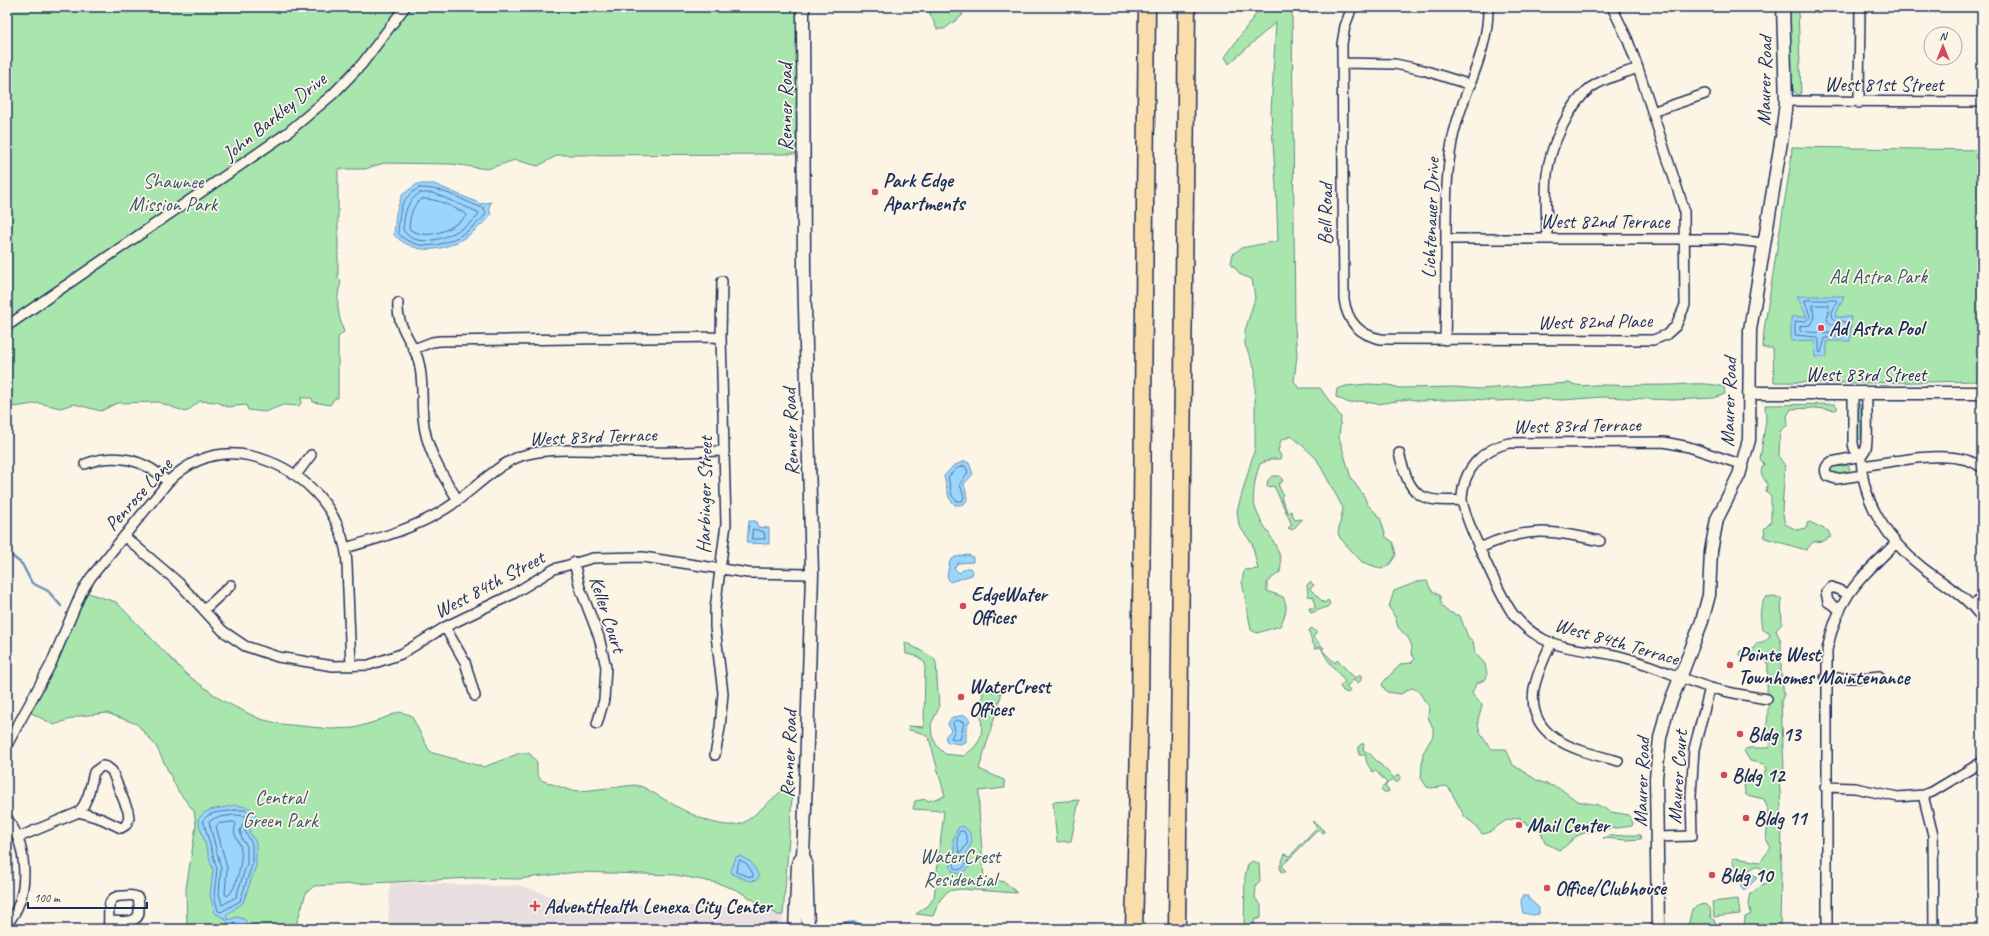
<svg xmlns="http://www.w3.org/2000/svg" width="1989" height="936" font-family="Caveat,sans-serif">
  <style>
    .built { fill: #e9dee0 }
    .green { fill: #a8e6ad; stroke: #628a86 }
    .water { fill: #9ad5fb; stroke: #6793bc }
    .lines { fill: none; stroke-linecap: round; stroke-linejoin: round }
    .shore { stroke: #4e719d; stroke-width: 1 }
    .stream { stroke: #6793bc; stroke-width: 2.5 }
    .street-casing { stroke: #1b2f5e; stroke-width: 12 }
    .secondary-casing { stroke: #1b2f5e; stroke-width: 15 }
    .highway-casing { stroke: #1b2f5e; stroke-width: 19 }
    .street { stroke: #fcf5e5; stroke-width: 9 }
    .secondary { stroke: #fcf5e5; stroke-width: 12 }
    .highway { stroke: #f9ddab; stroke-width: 16 }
    .poi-dot { fill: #d1495b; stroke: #fcf5e5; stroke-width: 1.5 }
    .labels { text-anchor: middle; stroke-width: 3.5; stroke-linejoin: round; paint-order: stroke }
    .street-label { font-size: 20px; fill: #1b2f5e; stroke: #fcf5e5 }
    .poi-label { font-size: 20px; font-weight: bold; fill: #1b2f5e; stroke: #fcf5e5; text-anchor: start }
    .park-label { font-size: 20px; fill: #37546e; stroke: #fcf5e5 }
  </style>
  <rect width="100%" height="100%" fill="#fcf5e5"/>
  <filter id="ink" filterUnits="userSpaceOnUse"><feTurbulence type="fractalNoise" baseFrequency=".025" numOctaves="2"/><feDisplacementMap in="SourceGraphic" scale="8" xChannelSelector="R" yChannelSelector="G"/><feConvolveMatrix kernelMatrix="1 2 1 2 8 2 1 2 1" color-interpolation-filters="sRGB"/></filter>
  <g filter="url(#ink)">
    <!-- built -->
    <path class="built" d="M390 882 500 886 519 885 565 901 732 908 783 915V929H388Z"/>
    <!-- green -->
    <path class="green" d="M7 7H797L796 154 558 155 538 166 515 160 487 169 452 164 384 163 365 169H338V278L341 282C335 300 338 315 344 332L338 337V398H335L330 405 313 402 312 398H300L302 401 299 406 283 405 265 412 248 410 246 405 228 407 217 402 200 401 186 412 158 402 117 403 101 411 74 404 60 408 39 403 15 407 7 403Z
      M927 7H960L963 15 944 29H937Z
      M1261 7H1292L1295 328 1297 355 1294 381 1299 388H1320L1341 417 1339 437 1351 478 1364 496 1367 504 1380 517 1386 537 1393 542 1396 555 1390 564 1382 569 1362 562 1340 538 1338 533 1343 508 1316 458 1292 436 1281 440 1278 451 1281 456 1280 459H1271L1260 464C1256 473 1251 497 1255 507 1261 528 1286 549 1280 572L1267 582V591L1283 597C1289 608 1285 615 1280 626L1257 633 1251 630 1242 581 1244 570 1258 569 1252 543 1239 526 1237 511 1255 448V369L1245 345V331L1255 298 1252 279 1241 275 1231 263 1233 254 1241 248 1278 241 1276 187 1271 112 1276 22 1229 64 1225 57Z
      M1789 7H1798L1801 96 1795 93 1792 87Z
      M1792 147 1982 150V381L1859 383 1774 382 1773 348H1763L1764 330 1791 161Z
      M1569 383C1583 388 1591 384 1605 385 1627 386 1649 385 1672 385 1689 384 1707 382 1724 387L1725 394 1714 398 1672 400 1603 397 1563 400 1542 399 1497 401 1473 399 1420 401 1409 399 1378 404 1360 401 1349 403 1336 397 1337 389 1346 386 1368 384 1389 385 1400 388 1455 387 1480 389Z
      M1835 404 1838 408 1836 410 1815 408 1791 409 1787 416 1788 425 1780 431 1779 457 1785 466 1782 510 1785 524 1797 530 1807 528V523L1810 522 1828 531 1831 537 1823 541 1813 542 1806 550 1765 538 1764 529 1771 522V496L1766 491 1767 484C1763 476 1758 473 1764 464L1760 459 1766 420 1765 405Z
      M1859 404 1861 406V439H1856L1857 405Z
      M1847 465 1850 468 1848 473 1833 474 1830 471 1832 467Z
      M1272 476H1280L1283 481 1278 484 1283 495 1281 497 1288 513 1291 511 1295 520 1301 519V521L1292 530 1288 528 1292 525 1274 486 1267 487 1268 480Z
      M1427 581 1431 590 1440 596C1440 610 1448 612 1460 616L1468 637 1473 641 1475 653 1485 664 1487 675 1486 679 1476 684 1472 693 1475 698 1482 704C1482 710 1479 714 1478 720 1477 730 1485 742 1492 749H1506L1513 765 1538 781 1561 789 1577 801 1598 805 1611 812 1629 815 1633 823 1632 826C1614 829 1595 828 1579 835 1571 839 1567 847 1559 850L1545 843C1539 828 1543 830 1526 824L1525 821 1521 822 1520 817 1505 821 1488 833 1482 834 1474 824 1465 817 1449 788 1446 786 1432 788 1427 787 1421 778 1423 753 1433 736V728L1428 717 1429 706C1422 700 1421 689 1411 688L1401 694 1387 692 1382 685C1384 679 1397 669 1401 664L1411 663 1415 659 1411 653 1412 647 1409 639 1398 627 1395 617 1389 607 1394 591 1417 582Z
      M1310 582 1314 585 1310 589 1324 603 1328 600 1330 604 1327 607 1311 613 1309 608H1315L1314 597 1308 596 1307 585Z
      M82 591 116 602 186 674 223 701 260 719 281 724 331 729 354 728 374 722 399 712 411 715 429 750 433 753 484 767 520 753H529L537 762V774L541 780 569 790 581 791 635 785 643 787C667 800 715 834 743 823 751 819 779 793 788 785H793L783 915H778L737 890 717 883 676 875 577 872 518 879 472 878 314 886 306 893 295 929H187L186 889 196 825 194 811 178 791 156 746 137 724 107 713 79 716 54 725 26 710Z
      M1775 596 1781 599 1782 624 1776 630 1781 642V672L1784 695 1781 701 1784 769 1779 777 1782 823 1780 929H1744L1745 917 1751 914 1749 903 1751 893 1768 882C1767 873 1765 869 1756 866L1738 877 1732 859 1736 858 1760 862 1771 848 1766 839 1769 812 1764 799 1746 795 1744 786 1748 780 1763 776 1766 770 1764 764 1750 761 1744 751 1747 748H1768L1770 743 1767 724 1769 694 1767 692 1768 664 1766 660 1741 656 1739 653 1740 651 1753 649 1756 643C1763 642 1767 642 1770 634L1762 629C1760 619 1759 604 1766 597Z
      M1311 628 1317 632 1313 637 1324 648 1322 650 1335 663 1337 660 1355 678 1361 675V680L1358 683 1353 680 1346 687 1350 691 1348 693 1343 691 1340 686 1345 682C1338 671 1325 660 1321 647L1314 649 1315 646 1312 643 1309 631Z
      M905 642 934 658 936 663 939 708 931 724 932 736 937 746 945 754 964 756C984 741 982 735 981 712 981 704 983 697 983 689L993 692 1000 689 1001 696 979 769 1004 780 1005 788 979 791V810L984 878 1005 882 1017 893 961 889 948 891 940 900 933 916 916 914 929 905 934 897 944 811 913 809 915 801 926 799 928 801 945 796 929 738 922 733 909 730 908 726 924 727 925 663 917 656 906 654Z
      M1361 744H1364L1363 750 1369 753 1394 778 1399 774 1401 776 1397 783 1392 779 1385 786 1389 791 1388 792H1384L1381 789 1387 783 1375 770 1373 772C1368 766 1365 761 1366 755H1359V746Z
      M1079 800 1071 841 1057 842 1053 802Z
      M1314 821 1325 832 1323 833 1319 829 1282 866 1286 872H1281L1280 866 1285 854 1290 856 1317 827 1313 823Z
      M1630 835H1640L1641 839 1626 840 1603 838 1608 836Z
      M1253 861 1259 864 1260 882 1256 886 1255 898 1261 905V918L1254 920 1255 929H1244L1245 877 1248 864Z
      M1738 899 1740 914 1714 917 1712 902Z
      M1705 904 1710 909 1711 918 1715 921 1716 928 1684 929 1689 922 1692 909 1700 905Z"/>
    <!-- water -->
    <path class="water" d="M417 184H434L481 204 491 202 489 207 491 215C466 243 426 265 394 235L396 213 402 195Z
      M1797 296H1844L1835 317H1851L1850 341H1827V357H1815L1814 340 1791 341V317H1807Z
      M965 461 969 463 973 474 964 484C966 494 973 506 955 505L949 498 944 476 953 466Z
      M749 521H756L758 527 769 528V544L747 543Z
      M968 555 973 557V562L958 563 954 568 959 573 966 568H970L973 572 972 575 950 582 947 576 950 561 955 557Z
      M965 715 970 720 966 727V742L960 744 947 742 945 737 951 730 948 725C950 715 958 717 965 715Z
      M234 805C244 807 261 806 254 823 253 825 250 828 249 831L256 843V866L243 903 226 915 228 920 237 917 244 919 251 929H233L225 919 215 913 210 895 213 870 198 820C206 806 221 810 234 805Z
      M962 826C970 829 971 835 972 842L966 854 971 864 967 870 959 874 952 871C948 863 951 860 955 854L953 840 958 828Z
      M740 856 751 862 759 876 757 880 749 881 732 874 731 871 736 857Z
      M1753 874 1757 878 1744 891 1740 886Z
      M1522 896H1528V898L1539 908V914L1533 915 1523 913 1521 903Z"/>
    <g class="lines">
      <!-- shore -->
      <path class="shore" d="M419 188C442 187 459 199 480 207L484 208 486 214C470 233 438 253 413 243 406 240 401 238 398 232 400 211 399 199 419 188Z
        M420 193H433L478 212 479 215C465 231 419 255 403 230 405 213 405 203 420 193Z
        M422 199C438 198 452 207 466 214L467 216C451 229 429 242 409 229 410 217 411 206 422 199Z
        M1805 300H1836L1837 302 1831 314 1832 318 1835 321 1846 322V336L1825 338 1821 353 1819 352V340L1817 337 1795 335V322L1806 321 1810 317Z
        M1813 305H1829C1828 319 1822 324 1841 326V331C1828 333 1813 333 1800 331V326L1810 325 1814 320Z
        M965 466 968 472 960 484 964 497 962 501H957L952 496 948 477 956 469Z
        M753 529 764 532 765 539H752Z
        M956 720 964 722 960 740 951 738 955 730 953 723Z
        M235 810H246L250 814V821L245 831 252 844V865L240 901 221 912 218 911 214 895 217 869 203 820C211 810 223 813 235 810Z
        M235 815 246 816 240 831 242 839 247 846V863L236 897 222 905 219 894 221 868 209 822 215 818Z
        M234 822 236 824C231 837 240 839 241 850 243 860 236 892 227 896L225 894 227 868 216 826 218 824Z
        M960 831H964L968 842 961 853 959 852 957 840Z
        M960 854 966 863 964 867 959 870 955 868 954 864Z
        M740 860 747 864 753 874V877H750L736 872Z"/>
      <!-- stream -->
      <path class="stream" d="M7 552 22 564 32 583 48 591 61 606
        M835 925C848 925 854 917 865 929"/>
      <!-- street casing -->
      <g class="street-casing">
        <path id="street" d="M1352 7 1345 26 1342 44 1344 299C1347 321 1359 335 1381 339L1653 340 1666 335 1676 326 1685 305 1684 209 1638 68 1627 38 1612 7
          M1342 63 1395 64 1423 70 1471 85
          M1786 101 1982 102
          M1859 103 1860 7
          M1652 112 1705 94
          M1547 238C1547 217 1545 195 1547 174 1550 147 1569 105 1590 88 1604 78 1622 74 1638 68
          M1446 239H1725L1764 243
          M398 303C396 325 411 339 418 359 424 378 421 397 423 417 425 448 442 475 458 500
          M7 326 287 133 333 94 362 64 405 7
          M1445 340C1446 306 1446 273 1446 239 1446 206 1446 174 1452 142 1460 96 1489 55 1488 7
          M414 349 432 342 440 341 721 337
          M1853 393V444L1855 451 1861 456
          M1867 393C1866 405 1869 439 1866 448 1865 452 1861 454 1861 458 1862 503 1889 542 1923 568 1944 584 1968 597 1982 619
          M1399 453C1410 495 1417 503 1462 500
          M1861 456 1831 462C1825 466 1824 470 1827 476L1836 479 1863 475
          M85 464C115 452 145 459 168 482
          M1743 465 1689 447 1664 442 1509 443C1482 449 1463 470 1462 498 1462 515 1502 599 1513 614 1521 624 1532 633 1543 639 1567 651 1597 650 1623 657 1653 665 1681 679 1711 688 1730 693 1748 696 1767 699
          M1862 466C1893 462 1957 446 1982 468
          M296 475 311 455
          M124 536 179 583 223 631 245 646 278 657 333 666 369 665 401 654 445 627 513 594 554 569 593 558 643 557 748 573 812 574
          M345 548C380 538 416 528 447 508 469 494 497 464 521 456 549 446 604 451 635 452 665 453 694 451 723 451
          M1480 548C1526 526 1552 530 1600 541
          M574 562 580 588 599 637 606 667 604 700 597 724
          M1972 605 1982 599
          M1839 609 1828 602 1826 592 1832 587 1848 594
          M204 610 231 585
          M445 627 465 662 475 696
          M1551 643C1545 657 1537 673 1534 689 1526 741 1581 751 1618 761
          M1825 678H1861L1879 676
          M7 745 51 664 82 591 91 577 168 482C191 459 218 449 251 456 296 466 335 501 345 548 348 562 347 576 348 590 349 615 350 641 351 666
          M715 755 720 728 723 693 715 627V609L726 524 721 337 722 281
          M102 766 107 767 112 771 128 811 129 818 126 825 121 828 102 819 79 812C89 800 90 787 94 772Z
          M1825 787 1855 788 1898 797 1923 795 1932 792 1982 762
          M1923 795 1933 835 1934 929
          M7 818C28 847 31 896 7 924
          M19 837 79 812
          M1657 837 1692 836 1691 796 1694 749 1710 688
          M108 929C111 915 103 896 122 896 128 896 133 894 138 898 139 902 139 906 139 911 139 925 120 921 110 921
          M1827 929V650C1839 595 1858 581 1895 544"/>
      </g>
      <!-- secondary casing -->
      <g class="secondary-casing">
        <path id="secondary" d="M1749 393H1982
          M803 855 806 864 808 929
          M795 929 798 864 803 855 805 808 812 574 804 270 803 7
          M1658 929 1656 778 1660 738 1666 714 1702 621 1709 595 1711 551 1717 519 1739 475 1749 440 1750 330 1782 136 1786 101 1783 7"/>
      </g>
      <!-- highway casing -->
      <g class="highway-casing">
        <path id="highway" d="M1134 929 1140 708 1147 7
          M1177 929 1187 7"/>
      </g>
      <!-- street -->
      <use href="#street" class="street"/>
      <!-- secondary -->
      <use href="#secondary" class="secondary"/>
      <!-- highway -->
      <use href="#highway" class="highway"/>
    </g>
  </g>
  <!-- markers -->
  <g class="poi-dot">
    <circle cx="875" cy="192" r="4"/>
    <circle cx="1821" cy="328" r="4"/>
    <circle cx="963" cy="606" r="4"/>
    <circle cx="1730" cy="665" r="4"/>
    <circle cx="961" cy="697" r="4"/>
    <circle cx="1740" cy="734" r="4"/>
    <circle cx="1724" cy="775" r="4"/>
    <circle cx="1746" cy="818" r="4"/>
    <circle cx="1519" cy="825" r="4"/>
    <circle cx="1712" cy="875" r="4"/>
    <circle cx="1547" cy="888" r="4"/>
    <path d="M533 900h4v4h4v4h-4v4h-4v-4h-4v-4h4z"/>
  </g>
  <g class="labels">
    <!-- street labels -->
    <g class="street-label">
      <text transform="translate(1764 81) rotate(-89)" y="7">Maurer Road</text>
      <text x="1884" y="91">West 81st Street</text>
      <text transform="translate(785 107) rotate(-90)" y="7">Renner Road</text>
      <text transform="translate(274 116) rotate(-39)" y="7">John Barkley Drive</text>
      <text transform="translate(1325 214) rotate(-90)" y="7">Bell Road</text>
      <text transform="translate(1430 218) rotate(-88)" y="7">Lichtenauer Drive</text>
      <text x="1605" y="228">West 82nd Terrace</text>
      <text transform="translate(1595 321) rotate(-1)" y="7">West 82nd Place</text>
      <text x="1866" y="381">West 83rd Street</text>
      <text transform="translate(1728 402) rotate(-88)" y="7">Maurer Road</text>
      <text transform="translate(1577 425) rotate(-1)" y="7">West 83rd Terrace</text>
      <text transform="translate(790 432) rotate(-92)" y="7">Renner Road</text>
      <text transform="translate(593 436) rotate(-2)" y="7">West 83rd Terrace</text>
      <text transform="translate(138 494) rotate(-48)" y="7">Penrose Lane</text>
      <text transform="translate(704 495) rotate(-89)" y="7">Harbinger Street</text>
      <text transform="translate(489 584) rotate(-28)" y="7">West 84th Street</text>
      <text transform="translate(608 614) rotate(72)" y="7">Keller Court</text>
      <text transform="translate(1617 641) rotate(16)" y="7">West 84th Terrace</text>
      <text transform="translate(788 754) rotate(-88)" y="7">Renner Road</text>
      <text transform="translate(1677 777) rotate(-86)" y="7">Maurer Court</text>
      <text transform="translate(1641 782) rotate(-88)" y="7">Maurer Road</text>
    </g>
    <!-- poi labels -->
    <g class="poi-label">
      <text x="883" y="187">Park Edge<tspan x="883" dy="23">Apartments</tspan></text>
      <text x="1829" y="335">Ad Astra Pool</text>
      <text x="971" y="601">EdgeWater<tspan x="971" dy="23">Offices</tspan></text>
      <text x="1738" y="661">Pointe West<tspan x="1738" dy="23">Townhomes Maintenance</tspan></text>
      <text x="969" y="693">WaterCrest<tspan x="969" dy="23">Offices</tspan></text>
      <text x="1748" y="741">Bldg 13</text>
      <text x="1732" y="782">Bldg 12</text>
      <text x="1754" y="825">Bldg 11</text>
      <text x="1527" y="832">Mail Center</text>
      <text x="1720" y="882">Bldg 10</text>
      <text x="1555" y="895">Office/Clubhouse</text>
      <text x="544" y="913">AdventHealth Lenexa City Center</text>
    </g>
    <!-- park labels -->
    <g class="park-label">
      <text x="173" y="188">Shawnee<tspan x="173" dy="23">Mission Park</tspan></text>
      <text x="1878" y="283">Ad Astra Park</text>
      <text x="280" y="804">Central<tspan x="280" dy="23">Green Park</tspan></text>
      <text x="960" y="863">WaterCrest<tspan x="960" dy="23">Residential</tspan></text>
    </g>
  </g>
  <!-- margin -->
  <rect width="1989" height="936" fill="none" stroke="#fcf5e5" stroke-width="24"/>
  <rect x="12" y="12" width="1965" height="912" fill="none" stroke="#1b2f5e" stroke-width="1.5" filter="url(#ink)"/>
  <!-- north arrow -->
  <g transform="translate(1943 46)"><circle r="19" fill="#fcf5e5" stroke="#a2a6af"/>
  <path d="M0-3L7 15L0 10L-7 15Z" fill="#d1495b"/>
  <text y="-6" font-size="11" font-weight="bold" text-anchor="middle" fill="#1b2f5e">N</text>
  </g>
  <!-- scale -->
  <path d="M28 902v6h119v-6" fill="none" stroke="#1b2f5e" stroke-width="2"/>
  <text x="34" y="902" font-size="12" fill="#1b2f5e" stroke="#fcf5e5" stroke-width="3" paint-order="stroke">100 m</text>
</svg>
